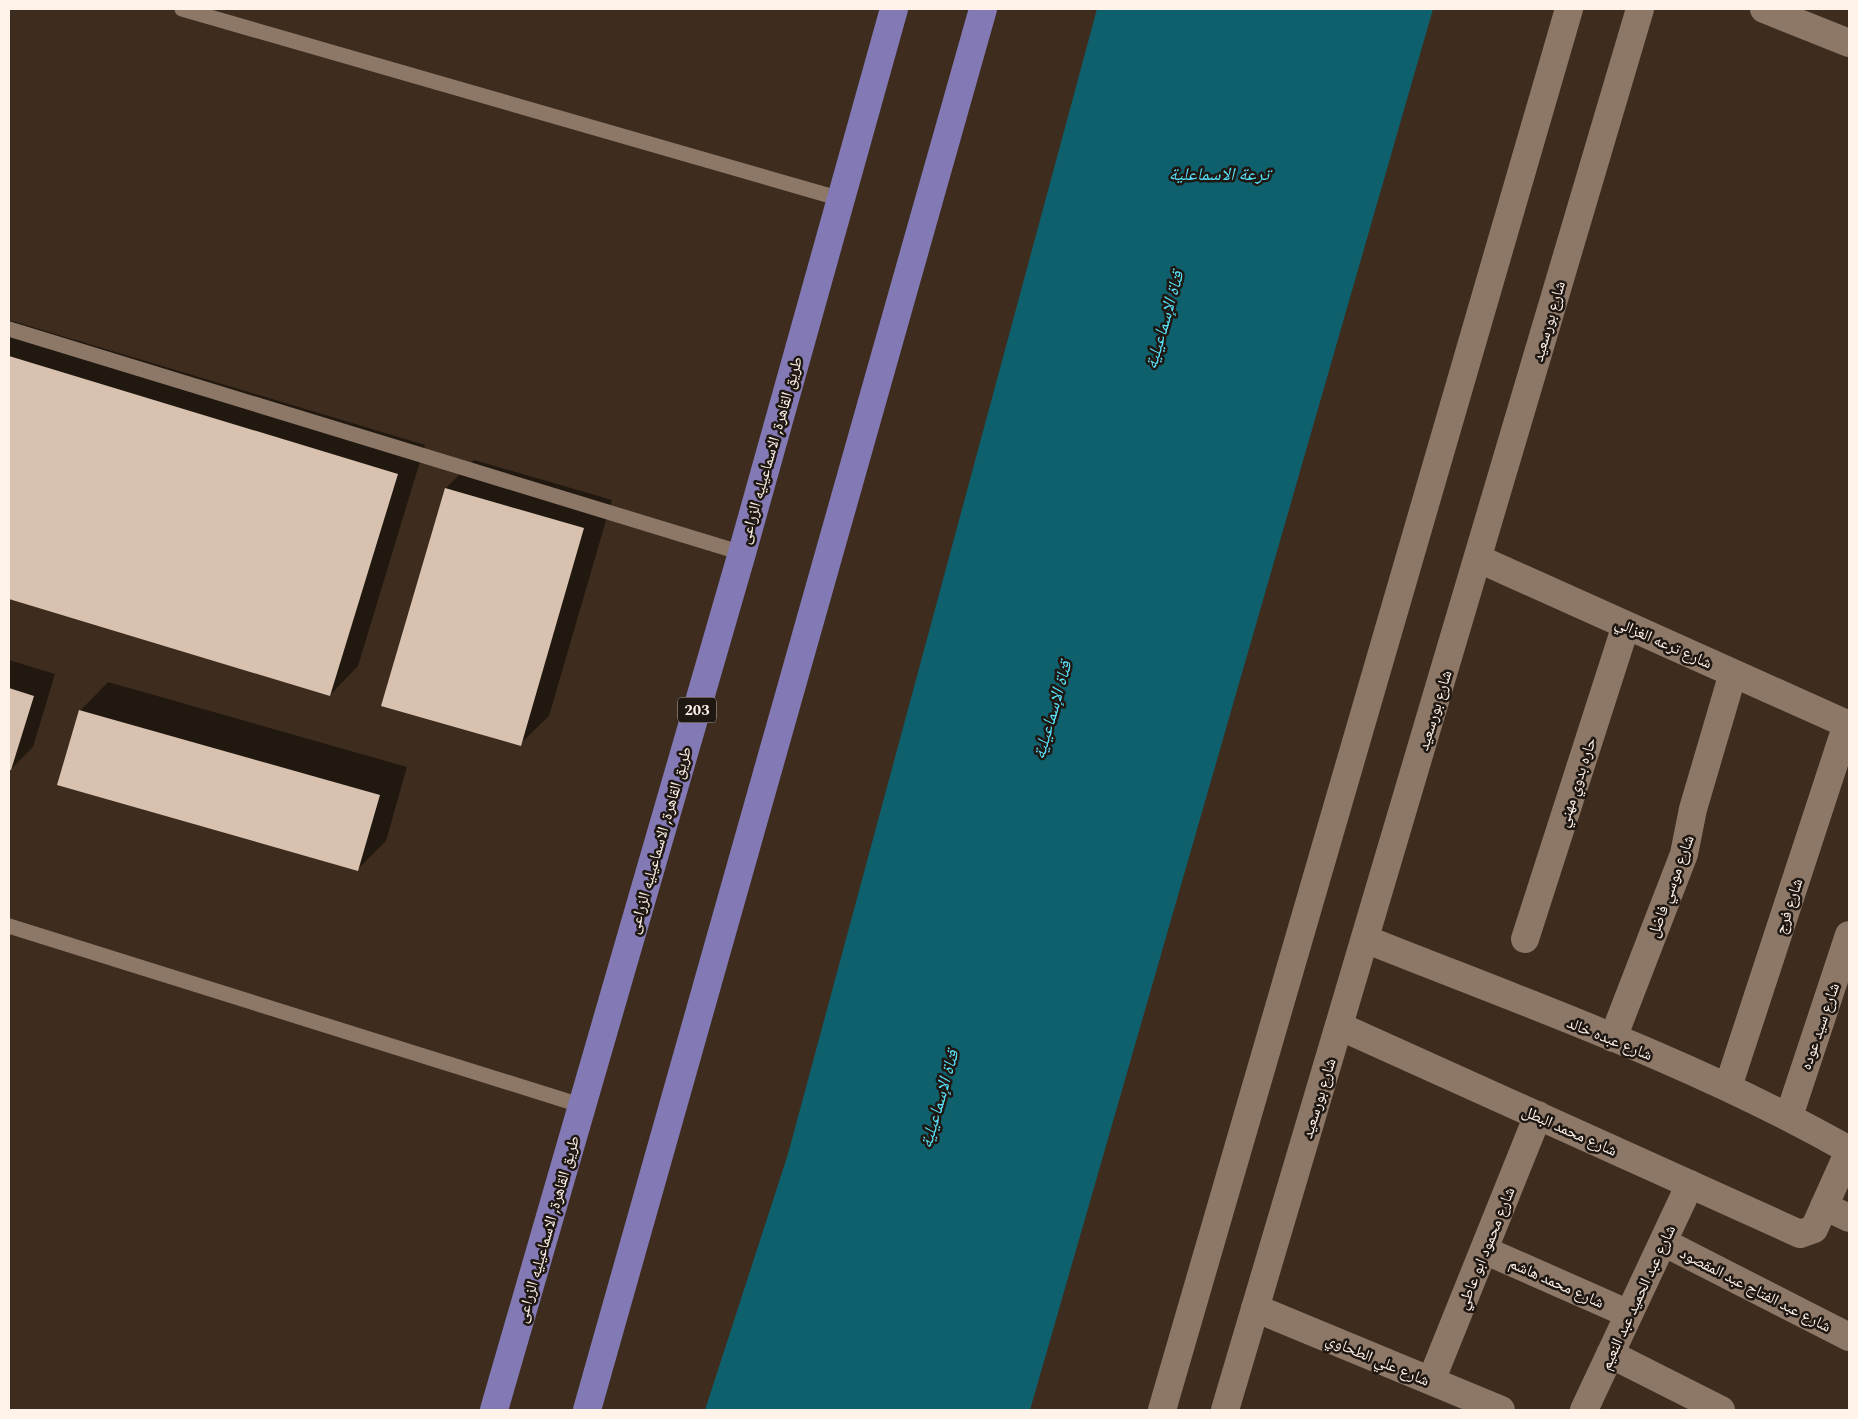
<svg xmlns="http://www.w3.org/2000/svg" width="1858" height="1419" font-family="Spectral,'Noto Naskh Arabic',serif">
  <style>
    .water { fill: #0f606d }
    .shadow { fill: #0007 }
    .building { fill: #d8c1af }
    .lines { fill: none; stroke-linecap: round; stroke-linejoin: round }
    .service { stroke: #8d7868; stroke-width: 15 }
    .minor { stroke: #8d7868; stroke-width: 28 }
    .secondary { stroke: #8d7868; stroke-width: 28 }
    .primary { stroke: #8379b5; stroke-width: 28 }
    .labels { text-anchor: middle; stroke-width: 5; stroke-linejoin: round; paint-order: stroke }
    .shield { fill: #1f1711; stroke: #bbb0a8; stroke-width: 1 }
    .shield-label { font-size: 15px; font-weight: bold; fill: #fef2e9 }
    .street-label { font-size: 16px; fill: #fef2e9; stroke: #1f1711 }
    .water-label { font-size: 18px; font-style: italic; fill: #58e3fc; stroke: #1f1711 }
  </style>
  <rect width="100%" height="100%" fill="#3e2d1f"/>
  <!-- water -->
  <path class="water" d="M1097 9H1433L1030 1410H705L788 1154Z"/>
  <!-- shadow -->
  <path class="shadow" d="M9 320 425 445 358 666 330 695 9 598Z
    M474 460 612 500 549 716 520 744 446 488Z
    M9 660 55 674 33 747 11 769 9 768Z
    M108 682 407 767 386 841 358 869 80 711Z"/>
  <!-- building -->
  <path class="building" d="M9 356 398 474 330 696 9 599Z
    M445 488 584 528 521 746 381 706Z
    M9 688 34 696 11 770H9Z
    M79 710 380 795 358 871 57 785Z"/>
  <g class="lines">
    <!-- service -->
    <path class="service" d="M182 9 841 199
      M9 329 742 553
      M9 926 583 1106"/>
    <!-- minor -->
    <path class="minor" d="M1764 9 1849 43
      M1479 559 1849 725
      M1365 939C1528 1004 1696 1063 1849 1150
      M1525 939 1626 625
      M1339 1026 1800 1234 1814 1229 1849 1151
      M1613 1038 1684 854 1693 809 1733 673
      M1728 1087 1847 724
      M1789 1116 1849 935
      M1824 1206 1849 1218
      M1663 1242 1849 1337
      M1484 1250 1629 1314
      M1255 1308 1501 1410
      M1610 1354 1721 1410
      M1431 1381 1538 1115
      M1584 1410 1690 1184"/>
    <!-- secondary -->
    <path class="secondary" d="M1162 1410 1569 9
      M1225 1410 1640 9"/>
    <!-- primary -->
    <path class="primary" d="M494 1410 742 553 894 9
      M587 1410 983 9"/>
  </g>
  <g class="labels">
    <!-- shield labels -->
    <rect class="shield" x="678" y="697.5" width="38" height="25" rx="4"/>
    <g class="shield-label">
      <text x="697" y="715">203</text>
    </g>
    <!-- street labels -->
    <g class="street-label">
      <text transform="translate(1548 321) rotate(-74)" y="6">شارع بورسعيد</text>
      <text transform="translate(770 450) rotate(-74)" y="6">طريق القاهرة, الاسماعيليه الزراعى</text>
      <text transform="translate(1664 642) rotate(24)" y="6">شارع ترعه الغزالي</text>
      <text transform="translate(1434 710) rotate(-73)" y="6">شارع بورسعيد</text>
      <text transform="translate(1576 782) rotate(-72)" y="6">حاره بدوي مهني</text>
      <text transform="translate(659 840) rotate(-74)" y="6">طريق القاهرة, الاسماعيليه الزراعى</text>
      <text transform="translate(1670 886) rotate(-70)" y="6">شارع موسي فاضل</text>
      <text transform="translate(1788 906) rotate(-72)" y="6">شارع فرج</text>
      <text transform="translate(1819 1026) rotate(-71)" y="6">شارع سيد عوده</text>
      <text transform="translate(1610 1038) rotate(22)" y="6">شارع عبده خالد</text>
      <text transform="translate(1318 1098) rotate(-73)" y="6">شارع بورسعيد</text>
      <text transform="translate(1570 1130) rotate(24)" y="6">شارع محمد البطل</text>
      <text transform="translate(547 1229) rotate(-74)" y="6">طريق القاهرة, الاسماعيليه الزراعى</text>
      <text transform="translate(1485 1248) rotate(-68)" y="6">شارع محمود ابو عاطي</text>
      <text transform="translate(1557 1282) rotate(24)" y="6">شارع محمد هاشم</text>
      <text transform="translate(1756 1289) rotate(27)" y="6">شارع عبد الفتاح عبد المقصود</text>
      <text transform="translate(1637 1297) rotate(-65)" y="6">شارع عبد الحميد عبد النعيم</text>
      <text transform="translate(1378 1359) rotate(23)" y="6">شارع علي الطحاوي</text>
    </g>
    <!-- water labels -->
    <g class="water-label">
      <text x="1219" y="180">ترعة الاسماعلية</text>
      <text transform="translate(1164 320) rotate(-74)" y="6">قناة الإسماعيلية</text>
      <text transform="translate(1052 710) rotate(-74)" y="6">قناة الإسماعيلية</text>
      <text transform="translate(939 1099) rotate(-74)" y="6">قناة الإسماعيلية</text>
    </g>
  </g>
  <!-- border -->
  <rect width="1858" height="1419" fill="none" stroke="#fef2e9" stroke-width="20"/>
</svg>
